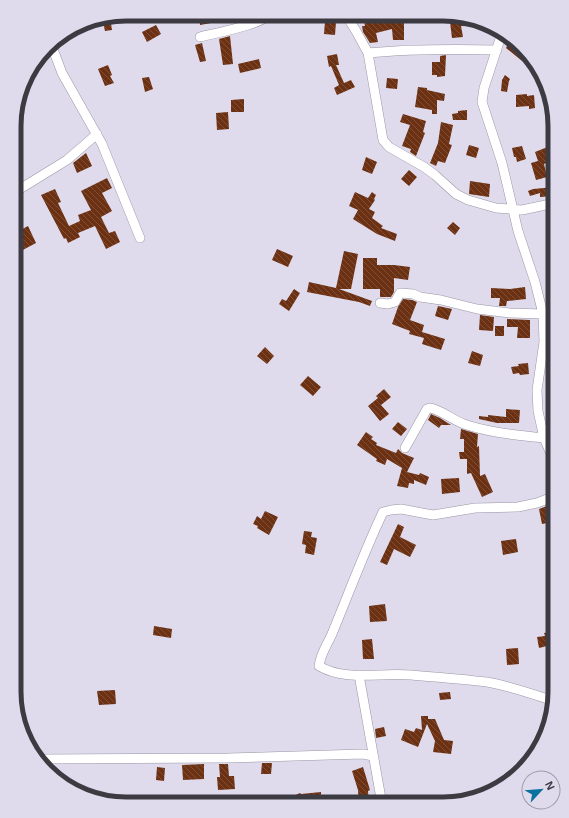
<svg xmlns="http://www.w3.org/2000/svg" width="569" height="818" font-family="Helvetica,sans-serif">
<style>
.building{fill:url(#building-back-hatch)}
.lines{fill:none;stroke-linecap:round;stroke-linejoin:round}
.minor-casing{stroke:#9995a5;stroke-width:10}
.minor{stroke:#fff;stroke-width:9}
.rim{fill:none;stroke:#3d3b42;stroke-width:5}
</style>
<defs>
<pattern id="building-back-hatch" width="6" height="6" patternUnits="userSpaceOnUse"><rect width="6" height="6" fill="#6c3012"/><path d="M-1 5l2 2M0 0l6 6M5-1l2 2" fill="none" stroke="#7e4e36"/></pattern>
</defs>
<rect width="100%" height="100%" fill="#e0dbec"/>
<path class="building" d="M139,14H154V16L133,22L132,16Z
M199,14H216L217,22L200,25Z
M373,15H402L404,24V40H393L392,29L376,33L378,42L370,43L363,32L362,26H365L364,21L373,19Z
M428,15H442V18L459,15L486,27L461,26L463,37L452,38L450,22L429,23Z
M110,17L112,30L105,31L102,18Z
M325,21L336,22L335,35L324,34Z
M156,25L161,34L147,42L142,32Z
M230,36L233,64L223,65L219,39Z
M511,38L520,49L519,51L531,61L527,65L506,48Z
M202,43L206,61L200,62L195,45Z
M337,54L339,65H336L344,83L351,80L355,87L337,95L334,88L339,85L331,66L329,67L327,56Z
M446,55L445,76L437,77V75H432V62H440V56Z
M259,59L261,68L240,73L238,64Z
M108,65L112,75L110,76L114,83L105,86L98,69Z
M505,75L510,79L509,81L507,92L501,91L502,80Z
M149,77L153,89L145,92L142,78Z
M387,78L398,79L397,89L386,88Z
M418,87L427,88V90L445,94L444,101L437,100V114H432V110L415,107Z
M527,94V96L534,95L535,108L529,109V106L516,107V95Z
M244,99V112H231V100Z
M467,110V120H453L452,114L458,113V111Z
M228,112L229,129L217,130L216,113Z
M403,114L426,121L423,132L425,133L416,156L410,152L411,149L402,146L410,125L400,122Z
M441,122L453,125L449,144L452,145L445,163L438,161L436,166L430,163L438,143Z
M555,136V159L544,164L547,177L536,180L531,163L538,161L535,152L550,146L548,138Z
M469,145L479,148L476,158L466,155Z
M522,146L526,159L517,162L516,157H514L512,148Z
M86,153L92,166L77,173L73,163Z
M366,157L377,162L372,174L362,170Z
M409,170L417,177L409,186L401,179Z
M107,178L112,188L102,193L112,211L101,217L109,233L115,231L120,242L106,249L95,226L78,233L80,237L68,243L66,238L64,239L41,195L55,189L61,202L58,203L69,226L80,221L78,215L91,210L81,191Z
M470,181L490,184L489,197L469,194Z
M555,187V196L540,197V193L530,196L528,191L533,189Z
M355,192L368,198L372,192L376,195L374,199L375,200L369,209L375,212L372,218L383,226L381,228L397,234L395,241L377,234L353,219L358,210L349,206Z
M453,222L460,228L455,235L447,228Z
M28,226L36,243L19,252L15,244V237L17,236L15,233Z
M277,249L293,256L288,267L272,260Z
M344,251L358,254L351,289H339L372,301L370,306L359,302L307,292L309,282L336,288Z
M363,258H377V265H394L410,267L408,280L394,278V292L391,297H380V289H363Z
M555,265V286L553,287L548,267Z
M525,287L526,299L507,301L506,306H499L500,298H491V288L510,289Z
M294,289L300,293L289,311L279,304L282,299L286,301Z
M403,299L412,300L417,302L410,320L424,325L422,332L445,339L441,350L422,344L424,338L409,334L410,331L392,324L398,307Z
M438,306L452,309L448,320L435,316Z
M480,315L494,317L493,331L479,330Z
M507,319L530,320V338H517L518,327H507Z
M495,326H504V336H495Z
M265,347L274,356L267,364L257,356Z
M472,351L483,355L480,366L468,363Z
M528,363L529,374L520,375L519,373L513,374L511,367L519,366L518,364Z
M550,367L555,368V384L547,383Z
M308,376L321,387L313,396L300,385Z
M384,389L391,397L381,405L389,414L380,421L368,406L378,398L376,396Z
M506,409L520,410L519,423H497L479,419V416L488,417V415L506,417Z
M431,414L440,418L451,425H441L439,428L428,420Z
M398,422L407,429L401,436L392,429Z
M461,429L478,434L477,447L479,446L480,476L485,474L493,492L482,497L471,473L467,474V459H460L459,452H464V439H460Z
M366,432L373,437L371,439L377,443L376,445L396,453L398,449L402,453L414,458L407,472L419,475L420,473L429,477L426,485L414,480V484L409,483L408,488L397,486L402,468L387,459L385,465L376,461L377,459L357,445Z
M459,478L460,492L442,494L441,479Z
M552,504L555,526L548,527L547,523L542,524L539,509Z
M265,511L278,517L269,535L257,528L258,526L253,524L257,516L261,519Z
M398,524L404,527L400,537L416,545L410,557L394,549L387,565L380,562Z
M304,531L312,532L311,537L317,538L314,555L305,553L306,545L302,544Z
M516,539L518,552L503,555L501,541Z
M385,604L387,621L370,622L369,606Z
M154,626L172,629L171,638L153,635Z
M555,631V644L539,648L537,637L545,636L544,633Z
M372,639L374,659H363L362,640Z
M518,648L519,664L507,665L506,649Z
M115,690L116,704L99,705L97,691Z
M450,692L451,699L440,700L439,693Z
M421,716H428V719H435L444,740L453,741L451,754L433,752L435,741L427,724L418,747L401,740L405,729L414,732L416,728L422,730Z
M384,727L386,736L376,738L375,729Z
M262,763H272L271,774H261Z
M204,764V779L183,780L182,765Z
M219,764H228L229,776H234L235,789L218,790L217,777H220Z
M157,767L165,768L164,781L156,780Z
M363,767L370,790L368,791L369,804H359L358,790L352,771Z
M321,792V798L316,799L317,804H305V800L298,804H292L289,798L300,793L301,794Z"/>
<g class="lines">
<g class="minor-casing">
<path id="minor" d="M346,15L356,31L368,53L383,140L389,147L424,167L435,175L456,194L468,200L496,208L522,210L555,203
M502,33L484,88L482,102L502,163L518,231L535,282L543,314L544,342L537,390L538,411L544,438L555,463
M200,37C215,33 261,25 270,14
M51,44L62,73L102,144L140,238
M368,53C411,49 453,49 497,50
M15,192L67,160L97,134
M380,303L388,304L395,302L400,293L413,294L420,297L441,300L477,309L510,313L543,314
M544,342L555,345
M405,448L427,409L430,408C442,410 452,420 464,424C490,433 517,435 544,438
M359,675L382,804
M554,701C532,694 510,686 487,682C462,679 436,677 411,675C381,672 346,682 319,666C321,651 329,643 334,629C350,590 365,550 383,512L391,510L401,509L433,515L475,508L518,507L537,503L555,496
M40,759L228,758L363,754L373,756"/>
</g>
<use href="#minor" class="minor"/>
</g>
<path d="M0 0H569V818H0ZM126 21H443A105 105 0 0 1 548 126V692A105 105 0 0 1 443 797H126A105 105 0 0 1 21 692V126A105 105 0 0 1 126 21Z" fill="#e0dbec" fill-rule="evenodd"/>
<path class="rim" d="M126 21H443A105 105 0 0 1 548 126V692A105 105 0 0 1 443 797H126A105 105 0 0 1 21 692V126A105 105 0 0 1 126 21Z"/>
<g transform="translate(541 790) rotate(64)"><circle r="19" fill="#e0dbec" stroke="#9f9ba8"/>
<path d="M0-3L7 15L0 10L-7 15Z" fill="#0c719e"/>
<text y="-6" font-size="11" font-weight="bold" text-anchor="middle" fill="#3d3b42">N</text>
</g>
</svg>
